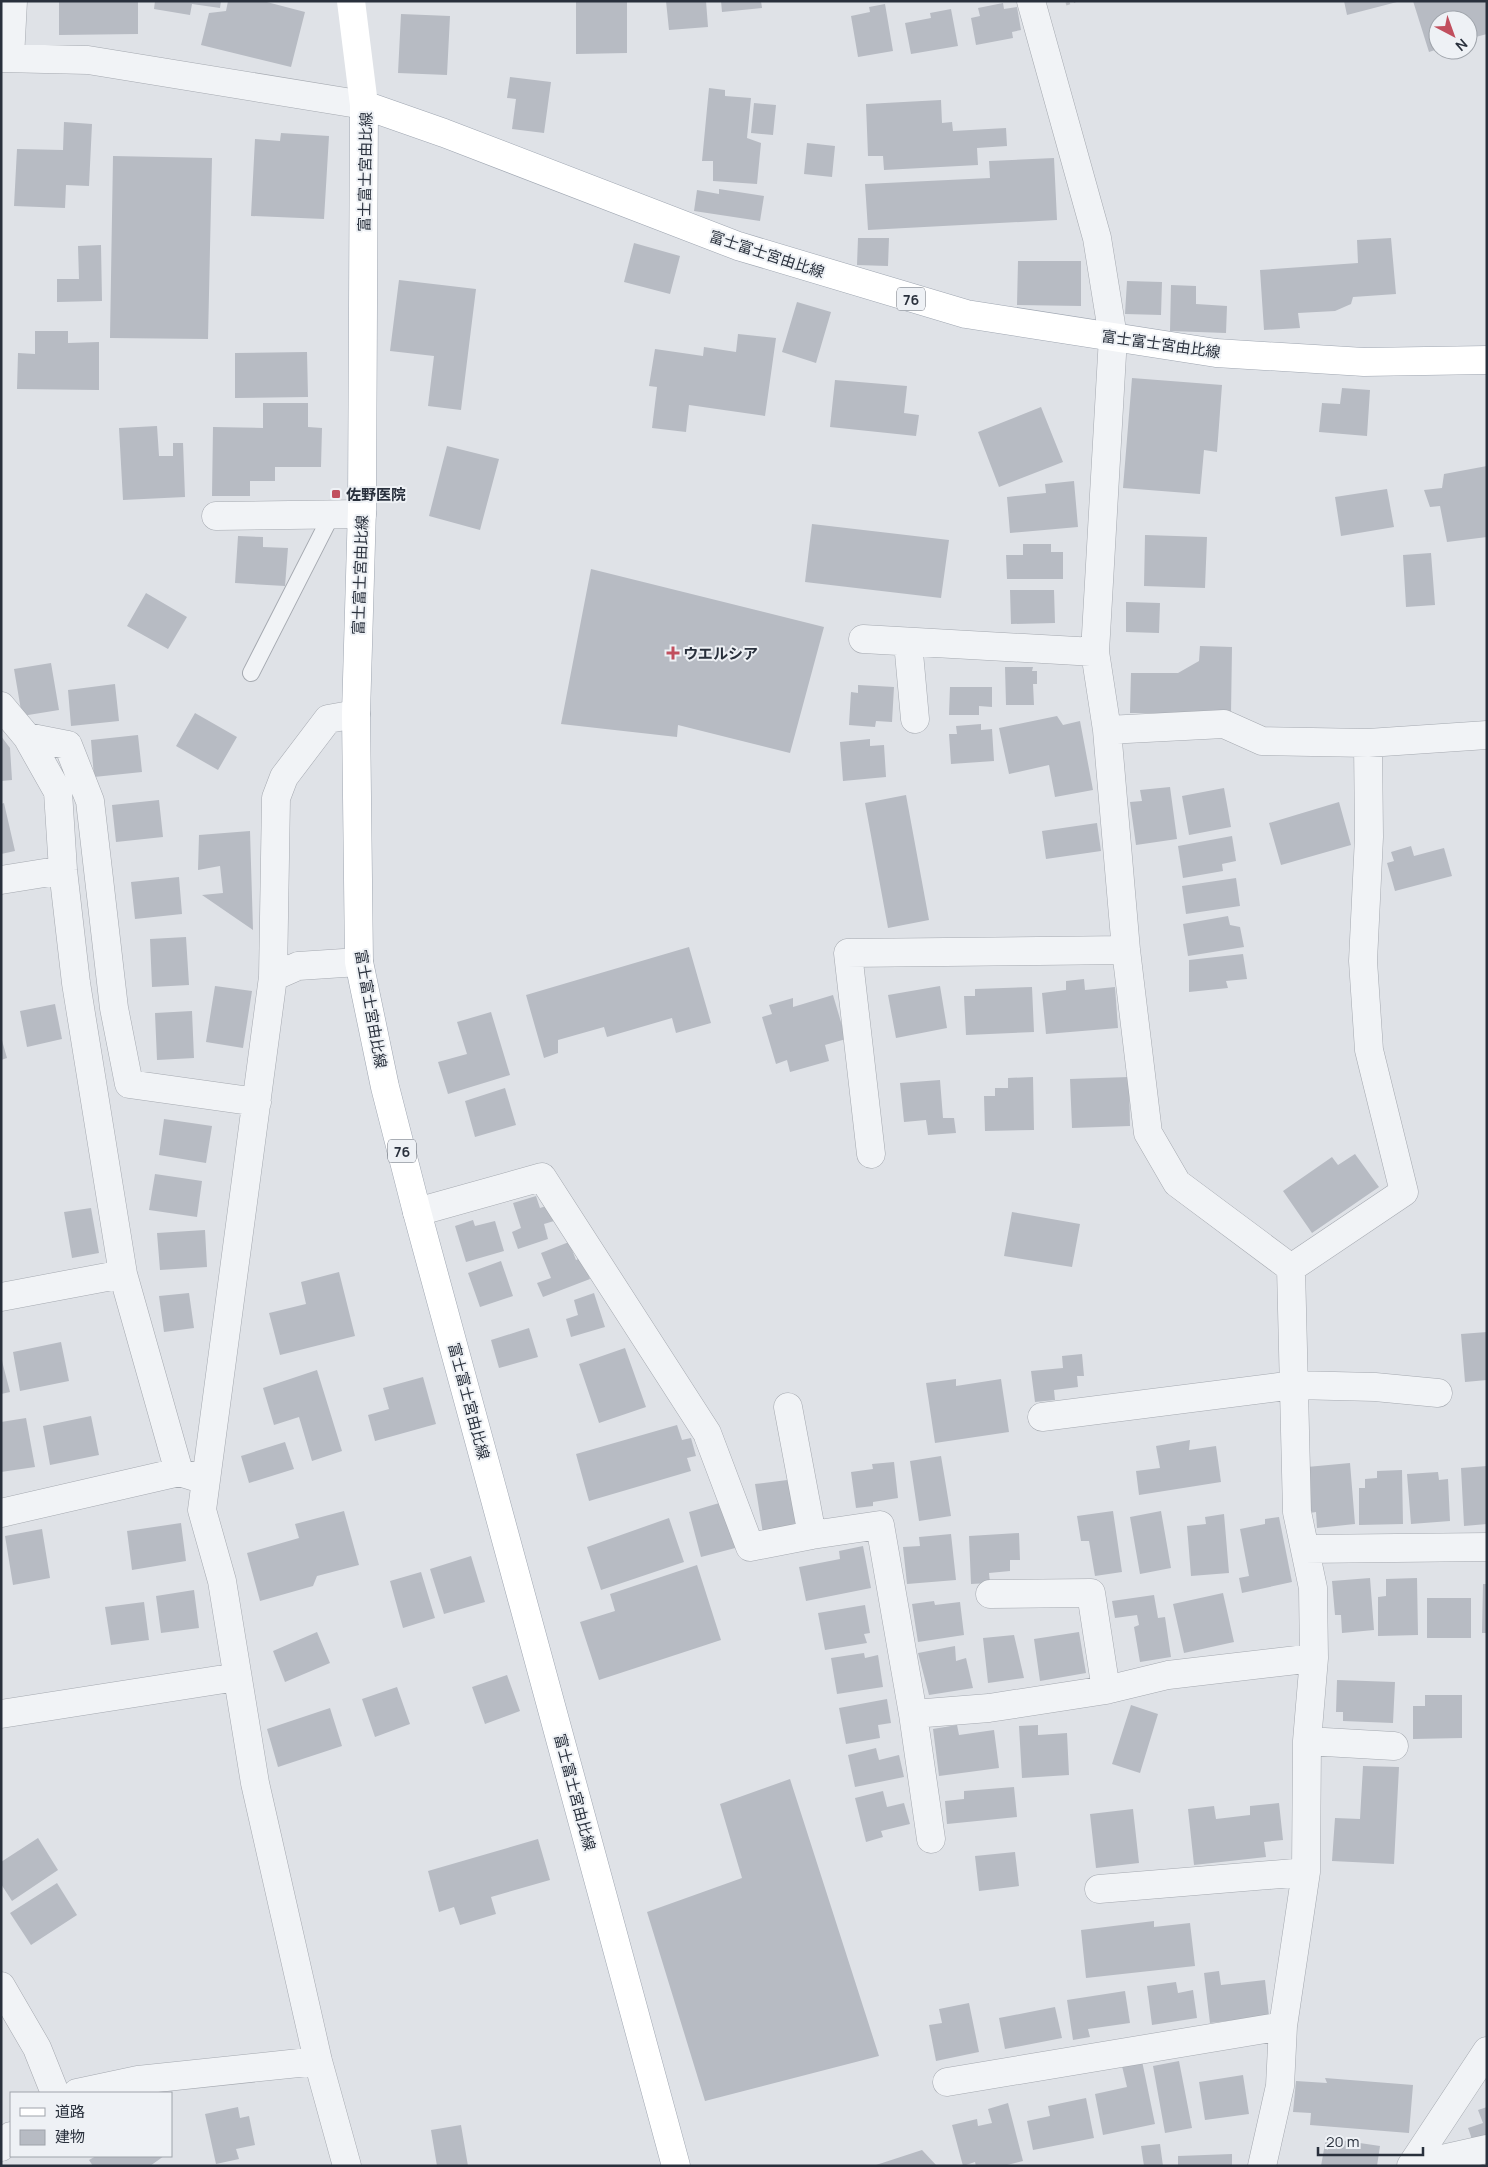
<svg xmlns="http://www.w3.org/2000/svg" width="1488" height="2167" font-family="Manrope,'Noto Sans JP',sans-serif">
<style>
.building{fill:#b7bbc3}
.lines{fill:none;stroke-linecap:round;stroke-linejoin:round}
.service-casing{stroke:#a5a9b0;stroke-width:18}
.minor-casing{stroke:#a5a9b0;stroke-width:29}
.primary-casing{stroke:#9fa6b1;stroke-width:29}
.path{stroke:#bdc0c6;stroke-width:3;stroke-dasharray:4 4;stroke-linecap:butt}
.service{stroke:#f1f3f6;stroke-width:16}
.minor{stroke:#f1f3f6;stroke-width:28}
.secondary{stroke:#fff;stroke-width:28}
.primary{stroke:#fff;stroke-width:28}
.poi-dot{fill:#c14f5e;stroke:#eef1f5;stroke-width:2}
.labels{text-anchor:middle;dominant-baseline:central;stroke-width:4;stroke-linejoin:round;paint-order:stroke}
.shield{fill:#eef1f5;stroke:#646a74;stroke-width:1}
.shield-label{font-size:14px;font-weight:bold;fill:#29303c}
.street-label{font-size:15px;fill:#29303c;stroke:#eef1f5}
.poi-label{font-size:15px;font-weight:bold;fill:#29303c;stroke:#eef1f5;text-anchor:start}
</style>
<rect width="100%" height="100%" fill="#dfe2e7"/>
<path class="building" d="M59,1H138V34L59,35Z
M155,1H221L220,8L192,4L190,15L154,9Z
M228,1H263L305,12L291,67L201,45L209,13L226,11Z
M576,1H627V53L576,54Z
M666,1H706L708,27L669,30Z
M721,1H761L762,8L722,12Z
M1344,1H1397V2L1347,15Z
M1413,1H1487V34L1468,39V20H1438V49L1429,52Z
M1003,3L1004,9L1017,7L1021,30L1012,32L1013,38L976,45L971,18L980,16L978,8Z
M885,4L893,51L858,57L851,16L870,12L869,7Z
M951,9L958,46L911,54L905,23L931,18L930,13Z
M401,14L450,16L447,75L398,73Z
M510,77L551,82L544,133L512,129L516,99L507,98Z
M709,88L725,90V96L751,98L747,138L761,143L757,184L713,181V161H702Z
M941,100L942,123L952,122L953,131L1006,128L1007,146L977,148L978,165L884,170L883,156H868L866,104Z
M754,103L776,105L773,135L751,133Z
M64,122L92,124L89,186L66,185L65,208L14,206L17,149L63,150Z
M281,133L329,136L324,219L251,216L255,139L280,141Z
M807,143L835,146L832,177L804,174Z
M113,156L212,158L208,339L110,338Z
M1054,158L1057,220L868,230L865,184L990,178L989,161Z
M719,189L764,196L760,221L694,211L697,190L719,194Z
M858,238H889L888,266L857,265Z
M1391,238L1396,294L1353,297L1351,304L1335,311L1298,313L1300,328L1264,330L1260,270L1358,263L1357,240Z
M634,243L680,256L670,294L624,282Z
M101,245L102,301L57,302V279H79L78,246Z
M1018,261H1081V306L1017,305Z
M399,280L476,289L461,410L428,406L434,356L390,351Z
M1127,281L1162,282L1161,315L1125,314Z
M1171,285L1196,286V304L1227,306L1226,333L1170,331Z
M797,302L831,312L816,363L782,352Z
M35,331H68V343L99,342V390L17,389L18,353L35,354Z
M738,334L776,338L765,416L689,405L686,432L652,428L657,387L649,386L655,349L703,356L704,347L736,352Z
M307,352L308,397L235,398V353Z
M1132,378L1222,385L1217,452L1204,450L1200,494L1123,488Z
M835,380L907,386L904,413L919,415L916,436L830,427Z
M1342,388L1370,390L1367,436L1319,432L1322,403L1340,404Z
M263,403H308V427L322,428L321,467H275V481H250V496H212L213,427L263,428Z
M1041,407L1063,462L999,487L978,432Z
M157,426L159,456H173V443H183L185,497L123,500L119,428Z
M447,446L499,459L480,530L429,516Z
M1487,466V537L1447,542L1440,506L1430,507L1424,490L1442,488L1444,474Z
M1074,481L1078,527L1010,533L1007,497L1046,493L1045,484Z
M1387,489L1394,527L1341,536L1335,497Z
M812,524L949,540L941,598L805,582Z
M1145,535L1207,537L1205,588L1144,586Z
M238,536L263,537V547L288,548L285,586L235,583Z
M1023,544H1051V552H1063V579H1007L1006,555H1023Z
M1431,553L1435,605L1406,607L1403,555Z
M591,569L824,627L790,753L678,725L677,737L561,724Z
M1010,590H1054L1055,623L1011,624Z
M146,593L187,617L168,649L127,626Z
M1126,602L1160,603L1159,633L1126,632Z
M1200,646L1232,647L1231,714L1130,713L1131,673H1178L1199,661Z
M51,663L59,710L22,716L14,669Z
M1005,667H1033L1032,671H1037V684H1033L1034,705H1006Z
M115,684L119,721L71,726L68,690Z
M858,685L894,687L892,722L876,721L875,727L849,725L851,692L858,693Z
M950,687H992V707L979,706V715H949Z
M195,713L237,737L218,770L176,746Z
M1057,716L1063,725L1080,721L1093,790L1055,797L1049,765L1009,774L999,728Z
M981,724V730L992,729L994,761L951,764L949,734H957L956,726Z
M138,735L142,772L94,777L91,740Z
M1,736L10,748L12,780L1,781Z
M870,739V746L884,745L886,777L843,781L840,742Z
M1170,787L1177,839L1136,845L1130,802L1142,801L1140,790Z
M1224,788L1231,827L1189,835L1182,796Z
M906,795L929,920L888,928L865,803Z
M159,800L163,837L116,842L112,805Z
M1339,802L1351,845L1281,865L1269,823Z
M4,803L15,851L1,854V804Z
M1097,823L1101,851L1046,859L1042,831Z
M250,831L253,930L202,895L223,893L220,866L198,870L199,835Z
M1232,836L1236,861L1222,864L1223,871L1183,878L1178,846Z
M1411,846L1414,856L1444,848L1452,876L1395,891L1387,863L1394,861L1391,852Z
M179,877L182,914L135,919L131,882Z
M1236,878L1240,906L1186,914L1182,886Z
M1228,916L1230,925L1240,927L1244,947L1188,956L1183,924Z
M186,937L189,985L152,987L150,939Z
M689,947L711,1023L676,1033L672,1018L607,1037L604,1027L558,1040V1053L544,1058L526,995Z
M1243,954L1247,979L1226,981L1228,988L1189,992V960Z
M1084,979L1085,990L1115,987L1118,1028L1046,1034L1042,993L1066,990V981Z
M215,986L252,991L243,1048L206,1042Z
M940,986L947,1028L896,1038L888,995Z
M1032,987L1034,1032L966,1035L964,996H975V989Z
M833,995L846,1039L825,1045L829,1061L790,1072L787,1060L776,1064L762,1017L772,1014L769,1005L793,998V1007Z
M55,1004L62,1039L27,1047L20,1011Z
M192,1011L194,1058L157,1060L155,1013Z
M491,1012L510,1075L448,1094L438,1062L467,1054L457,1022Z
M1,1037L7,1058L1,1060Z
M1033,1077L1034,1130L985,1131L984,1096H995V1088H1008V1078Z
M1129,1077L1130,1126L1072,1128L1070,1079Z
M940,1080L943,1118H954L956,1133L928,1135L926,1120L904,1122L900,1083Z
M505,1088L516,1125L475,1137L465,1101Z
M164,1119L212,1126L206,1163L159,1155Z
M1355,1154L1379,1187L1312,1233L1283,1191L1332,1157L1338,1165Z
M155,1174L202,1181L197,1217L149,1210Z
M536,1196L540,1208L549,1205L554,1221L544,1224L548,1239L518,1249L512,1232L521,1228L513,1203Z
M91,1208L99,1253L72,1258L64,1212Z
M1012,1212L1080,1224L1072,1267L1004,1256Z
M473,1220L475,1226L495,1221L504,1251L466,1262L455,1226Z
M205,1230L207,1267L160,1270L157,1233Z
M569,1242L576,1260L582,1257L590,1279L543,1297L537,1283L551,1278L541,1253Z
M501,1261L513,1296L480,1307L468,1273Z
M339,1272L355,1336L280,1355L269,1313L306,1304L301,1282Z
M189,1293L194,1328L164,1332L159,1296Z
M594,1293L605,1327L571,1337L566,1319L578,1315L574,1300Z
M529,1328L538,1357L499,1368L491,1340Z
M1487,1332V1380L1465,1382L1461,1334Z
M61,1342L69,1381L20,1391L13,1352Z
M625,1348L646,1407L599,1423L579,1364Z
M1082,1354L1084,1376H1077L1078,1387L1054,1390L1055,1400L1035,1402L1031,1371L1063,1368L1062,1356Z
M1,1357L10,1392L1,1394Z
M317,1370L342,1451L312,1461L299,1417L274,1425L263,1388Z
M423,1377L436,1424L375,1441L368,1415L389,1409L383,1388Z
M956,1379V1386L1001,1379L1009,1432L935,1443L926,1383Z
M91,1416L99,1455L50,1465L43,1426Z
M26,1418L35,1467L1,1472V1422Z
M677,1425L682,1440L691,1438L696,1456L687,1458L691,1471L589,1501L576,1454Z
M1190,1440L1189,1450L1216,1446L1221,1482L1139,1495L1136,1471L1160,1468L1156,1446Z
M285,1442L294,1469L249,1483L241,1456Z
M941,1456L951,1516L919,1521L910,1461Z
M894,1462L898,1498L873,1502V1506L856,1508L851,1472L873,1469L872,1464Z
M1350,1463L1355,1524L1317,1528L1316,1512L1310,1513L1307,1467Z
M1487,1466V1524L1464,1526L1461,1468Z
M1402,1470L1403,1524L1359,1525V1488H1365V1479L1377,1478V1471Z
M1438,1472L1439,1480L1448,1479L1450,1521L1411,1524L1407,1474Z
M795,1479L802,1533L764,1540L755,1484Z
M726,1501L739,1547L701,1557L689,1512Z
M344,1511L359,1565L317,1576L313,1586L260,1601L247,1553L299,1538L295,1524Z
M1113,1511L1122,1572L1095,1576L1089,1541H1081L1077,1516Z
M1161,1511L1171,1568L1140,1574L1130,1517Z
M1224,1514L1229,1573L1191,1576L1187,1526L1206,1524L1205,1517Z
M1279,1517L1292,1582L1242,1593L1239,1578L1249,1576L1240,1529L1265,1524V1519Z
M669,1518L684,1562L601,1590L587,1547Z
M181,1523L186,1561L132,1570L127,1531Z
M42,1529L50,1578L13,1585L5,1536Z
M1019,1533L1020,1560H1010V1571L989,1573L990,1583L971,1584L969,1536Z
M951,1534L956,1580L907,1584L903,1547L920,1546L919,1537Z
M863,1546L871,1588L806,1601L799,1567L840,1559L839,1551Z
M471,1556L485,1602L444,1614L430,1569Z
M697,1565L721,1640L599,1680L580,1622L615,1611L610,1594Z
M421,1572L435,1618L403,1628L390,1581Z
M1370,1578L1374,1630L1342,1633L1341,1615H1335L1332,1581Z
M1417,1578L1418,1635L1378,1636V1597L1386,1596V1579Z
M1483,1584H1487V1633H1482Z
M194,1590L199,1628L161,1633L156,1596Z
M1223,1593L1234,1642L1184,1653L1173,1604Z
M1154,1595L1158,1618L1165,1617L1171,1657L1140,1662L1134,1627L1139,1625L1137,1615L1115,1618L1112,1601Z
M1427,1598H1471V1638H1427Z
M934,1601L935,1605L960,1602L964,1635L918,1642L912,1604Z
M144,1602L149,1640L111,1645L105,1607Z
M865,1605L870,1633L864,1634L867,1643L825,1650L818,1613Z
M317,1632L330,1663L285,1682L273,1651Z
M1079,1632L1086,1673L1040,1681L1034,1639Z
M1014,1635L1024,1678L988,1683L983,1638Z
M955,1646L956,1661L966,1658L973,1688L929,1695L918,1653Z
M864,1653L865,1658L878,1655L883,1687L837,1694L831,1658Z
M507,1675L520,1711L485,1724L472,1687Z
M1337,1680L1395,1682L1393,1723L1343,1721V1712H1336Z
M397,1687L410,1724L375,1737L362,1699Z
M1425,1695H1462V1738L1413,1739V1706H1425Z
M887,1699L891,1723L878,1725L880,1738L846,1744L839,1708Z
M1131,1705L1158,1714L1140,1773L1112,1764Z
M330,1708L342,1746L278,1767L267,1729Z
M957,1725L959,1735L994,1730L999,1768L939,1776L933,1729Z
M1038,1725V1735L1067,1733L1069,1775L1022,1778L1019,1726Z
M876,1748L879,1760L899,1755L904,1777L855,1787L848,1755Z
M1363,1766L1399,1767L1394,1864L1332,1861L1335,1818L1360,1819Z
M790,1779L879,2056L705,2101L647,1912L742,1878L720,1804Z
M1014,1787L1017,1817L947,1824L945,1801L964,1799V1791Z
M883,1791L887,1807L904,1803L910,1824L881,1831L883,1837L866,1842L855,1798Z
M1279,1803L1283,1840L1264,1842L1266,1857L1194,1865L1188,1809L1214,1806L1216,1819L1250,1815V1806Z
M1133,1809L1139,1863L1096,1868L1090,1814Z
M38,1838L58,1870L12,1901L1,1884V1862Z
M538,1839L550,1880L491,1897L496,1914L460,1925L454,1907L439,1912L428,1871Z
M1015,1852L1019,1886L979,1891L975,1856Z
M57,1883L77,1915L31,1945L10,1913Z
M1154,1921V1927L1190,1923L1195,1966L1086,1978L1081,1930Z
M1219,1971L1221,1985L1265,1980L1269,2016L1210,2023L1204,1973Z
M1176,1982L1178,1993L1193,1990L1197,2018L1152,2025L1147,1986Z
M1125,1991L1130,2023L1088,2029L1090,2037L1073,2040L1067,2000Z
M969,2003L979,2052L936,2061L929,2025L942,2023L939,2009Z
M1055,2007L1062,2038L1005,2049L999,2018Z
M1142,2061L1155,2124L1103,2135L1095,2094L1127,2087L1122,2066Z
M1179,2061L1192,2128L1165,2133L1153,2066Z
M1243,2075L1249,2114L1205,2120L1199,2082Z
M1325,2078L1413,2085L1409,2133L1310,2125L1311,2113L1293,2112L1296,2081L1327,2083Z
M1086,2098L1094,2138L1033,2150L1027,2121L1050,2116L1048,2106Z
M1008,2103L1023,2161L1003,2166H976L975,2162L963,2166L952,2125L977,2119L978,2126L992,2123L988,2109Z
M238,2107L240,2118L249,2116L255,2145L236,2149L239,2159L216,2164L205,2114Z
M1487,2107V2141L1474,2145L1468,2128L1483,2123L1478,2110Z
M461,2125L468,2166H437L431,2130Z
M1326,2138L1380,2146L1377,2166H1321Z
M1160,2144L1163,2166H1144L1141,2146Z
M922,2150L937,2166H876V2165Z
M1232,2154V2166H1178V2156Z
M96,2156H164L150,2166H93L89,2160Z"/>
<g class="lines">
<g class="service-casing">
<path id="service" d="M251,673L332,514"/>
</g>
<g class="minor-casing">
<path id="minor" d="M1031,1L1097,238L1113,337L1095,652L1107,730L1126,950L1148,1133L1177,1183L1291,1268L1297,1512L1313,1588L1314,1658L1307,1741L1306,1872L1283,2026L1280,2086L1262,2166
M1,58L88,60L364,105
M10,58L13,1
M216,516L362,514
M863,639L1095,652
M908,642L915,719
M1,706L27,737L58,792L63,870L76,983L123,1274L179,1472
M1107,730L1224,724L1262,741L1368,743L1487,735
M27,737L68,745L90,801L114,1008L129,1084L257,1102
M1,880L63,870
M273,977L276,798L284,777L328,719L356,714
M871,1154L848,953L1126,950
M417,1212L542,1177L707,1433L750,1547L812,1535
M1291,1268L1404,1192L1369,1050L1363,961L1369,837L1368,743
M1,1297L123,1274
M788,1407L812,1535L880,1525L913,1714L931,1839
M1042,1417L1294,1385L1375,1387L1438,1393
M1,1513L179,1472L195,1477
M1305,1549L1487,1547
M990,1594L1091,1593L1106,1690
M1,1714L237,1677
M913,1714L989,1708L1106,1690L1168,1675L1314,1658
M1307,1741L1394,1746
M1099,1889L1306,1872
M1,1986L37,2048L53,2088
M947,2082L1283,2026
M77,2093L138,2080L318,2061
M1,2147L11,2136
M347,2166L318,2061L255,1783L222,1581L202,1510L273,977L298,966L359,962
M1411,2166L1487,2051
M1411,2166L1487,2149"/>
</g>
<g class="primary-casing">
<path id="primary" d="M676,2166L417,1212L385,1087L359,962L356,714L362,508L364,105L444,133L738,246L966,314L1216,353L1364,362L1487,360"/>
</g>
<path class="path" d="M1066,4L1075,1"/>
<use href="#service" class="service"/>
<use href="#minor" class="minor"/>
<path class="secondary" d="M351,1L364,105"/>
<use href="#primary" class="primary"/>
</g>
<g class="poi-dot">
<rect x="331" y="489" width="10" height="10" rx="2.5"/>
<path d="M670.5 645.5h5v5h5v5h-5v5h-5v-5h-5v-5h5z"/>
</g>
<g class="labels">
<g class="shield">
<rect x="897" y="287.5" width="28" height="23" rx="4"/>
<rect x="388" y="1139.5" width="28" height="23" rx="4"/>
</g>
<g class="shield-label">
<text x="911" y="299">76</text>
<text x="402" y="1151">76</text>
</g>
<g class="street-label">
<text transform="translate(365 172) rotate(-89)">富士富士宮由比線</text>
<text transform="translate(767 254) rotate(18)">富士富士宮由比線</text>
<text transform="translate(1161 344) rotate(8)">富士富士宮由比線</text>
<text transform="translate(360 575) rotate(-88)">富士富士宮由比線</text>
<text transform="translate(371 1009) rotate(80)">富士富士宮由比線</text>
<text transform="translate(469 1401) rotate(75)">富士富士宮由比線</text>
<text transform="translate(575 1792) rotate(75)">富士富士宮由比線</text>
</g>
<g class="poi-label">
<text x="346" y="494">佐野医院</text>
<text x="683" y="653">ウエルシア</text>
</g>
</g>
<rect width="1488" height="2167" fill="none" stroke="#29303c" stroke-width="5"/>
<rect x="10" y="2092" width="162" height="65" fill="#eef1f5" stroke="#9fa4ab"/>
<rect x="20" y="2108" width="25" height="8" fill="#ffffff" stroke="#9fa4ab"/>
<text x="55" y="2117" font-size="15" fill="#29303c">道路</text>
<rect x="20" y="2130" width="25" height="15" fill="#b7bbc3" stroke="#9fa4ab"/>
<text x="55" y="2142" font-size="15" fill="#29303c">建物</text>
<g transform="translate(1453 35) rotate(139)"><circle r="24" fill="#eef1f5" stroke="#9fa4ab"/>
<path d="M0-4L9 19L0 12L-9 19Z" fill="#c14f5e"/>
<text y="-8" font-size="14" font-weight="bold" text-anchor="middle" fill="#29303c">N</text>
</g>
<path d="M1318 2147v8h105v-8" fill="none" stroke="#29303c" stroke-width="2.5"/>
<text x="1326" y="2147" font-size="15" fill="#29303c" stroke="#eef1f5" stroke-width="4" paint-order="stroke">20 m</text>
</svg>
